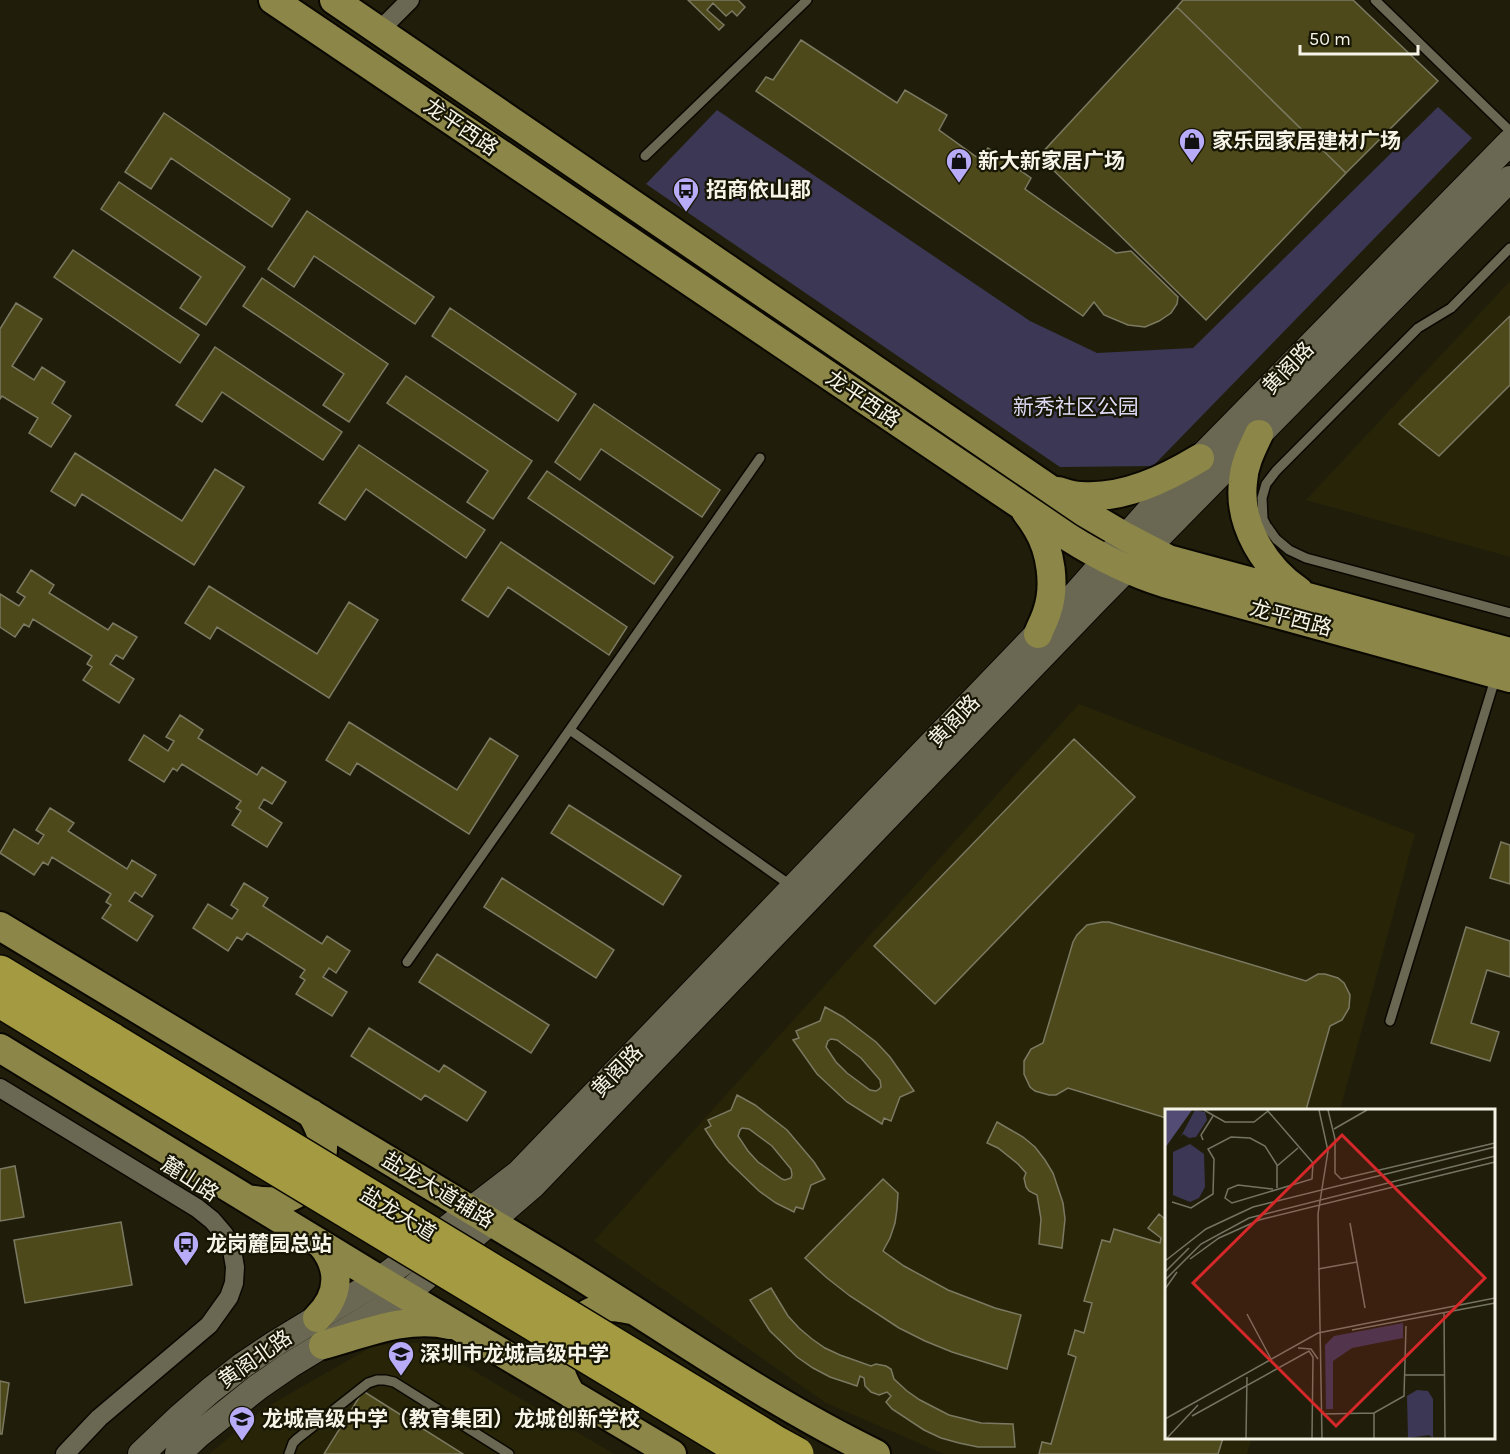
<svg xmlns="http://www.w3.org/2000/svg" width="1510" height="1454" font-family="Karla,'Noto Sans SC',sans-serif">
<style>
.built{fill:#272408}
.green{fill:#3c3754}
.building{fill:#4d491b;stroke:#7b7962;stroke-width:1.5;fill-rule:evenodd}
.lines{fill:none;stroke-linecap:round;stroke-linejoin:round}
.lane-casing{stroke:#0a0800;stroke-width:12}
.street-casing{stroke:#0a0800;stroke-width:21}
.secondary-casing{stroke:#0a0800;stroke-width:28}
.primary-casing{stroke:#0a0800;stroke-width:32}
.highway-casing{stroke:#0a0800;stroke-width:36}
.lane{stroke:#6a6852;stroke-width:9}
.street{stroke:#6a6852;stroke-width:18}
.secondary{stroke:#6a6852;stroke-width:26}
.primary{stroke:#8c8648;stroke-width:28}
.highway{stroke:#a39a41;stroke-width:33}
.highway-bridge-casing{stroke:#0a0800;stroke-width:36;stroke-linecap:butt}
.highway-bridge{stroke:#a39a41;stroke-width:33}
.labels{text-anchor:middle;dominant-baseline:central;stroke-width:4.5;stroke-linejoin:round;paint-order:stroke}
.street-label{font-size:21px;fill:#f5f4e7;stroke:#171503}
.poi-label{font-size:21px;font-weight:bold;fill:#f5f4e7;stroke:#171503;text-anchor:start}
.park-label{font-size:21px;fill:#ddd9f5;stroke:#171503}
.inset-road{fill:none;stroke:#757463;stroke-width:1.5}
.view{fill:#d62828;fill-opacity:0.15;stroke:#d62828;stroke-width:3}
.inset-edge{fill:none;stroke:#f5f4e7;stroke-width:3}
</style>
<rect width="100%" height="100%" fill="#201e0b"/>
<path class="built" d="M1510,281V557L1306,500Z
M1079,704L1415,834L1340,1110H1166V1438H1252L1247,1454H944L826,1403L594,1241Z
M425,1342L614,1454H209L265,1408L373,1346Z"/>
<path class="green" d="M1438,107L1472,138L1153,466L1060,467L646,184L717,110L1030,321L1097,353L1193,348Z"/>
<path class="building" d="M688,0H738L745,7L737,16L732,11L726,16L713,3L707,10L724,25L719,30Z
M1183,0H1353L1438,81L1346,173L1177,7Z
M1177,7L1346,173L1206,320L1039,156Z
M801,40L897,103L905,90L947,115L939,130L978,158L988,148L1031,178L1025,189L1116,253L1131,251L1178,297L1177,304L1171,313L1159,321L1145,327L1128,325L1104,315L1094,302L1083,316L756,91L766,77L773,80Z
M164,113L290,199L272,227L171,158L151,189L125,172Z
M119,182L245,267L206,325L180,308L201,277L101,209Z
M307,211L434,297L415,324L314,256L294,287L268,269Z
M73,250L199,335L180,363L54,277Z
M262,278L388,364L349,422L323,405L344,374L243,306Z
M16,303L42,319L12,366L34,380L42,367L65,382L52,403L71,416L51,447L29,433L38,418L2,396L0,399V329Z
M450,308L576,394L558,421L432,336Z
M1510,316V385L1439,456L1399,424Z
M215,347L342,432L323,460L222,392L202,422L176,405Z
M406,376L532,461L493,519L467,502L488,471L387,403Z
M594,404L720,490L702,517L601,449L580,480L555,462Z
M359,445L485,530L466,558L366,489L345,520L319,503Z
M75,453L182,521L215,469L244,487L194,565L82,494L75,506L51,491Z
M547,471L673,557L654,584L528,498Z
M501,542L627,627L609,655L508,587L488,617L462,600Z
M31,570L54,585L49,593L108,630L113,623L137,637L123,659L116,655L110,664L134,679L119,703L83,680L92,667L87,664L92,656L33,619L29,627L24,624L15,637L0,627V594L19,606L25,597L17,592Z
M209,586L317,654L349,602L378,620L329,698L217,627L210,639L185,623Z
M180,715L203,730L198,738L257,775L262,767L286,782L272,804L264,799L259,808L282,823L267,847L232,825L241,811L236,808L241,801L182,764L177,771L173,768L164,782L129,760L144,735L168,751L174,741L166,737Z
M349,722L457,790L490,738L518,756L469,834L357,763L350,775L326,760Z
M1074,739L1135,797L935,1004L874,946Z
M569,805L681,876L663,905L551,833Z
M50,808L74,823L68,831L127,869L132,860L156,875L142,897L135,892L129,901L153,916L137,941L102,918L111,905L106,902L111,894L52,857L48,865L43,862L34,875L0,853L14,829L38,844L44,835L36,830Z
M1501,842L1510,845V884L1490,878Z
M502,878L614,950L596,978L484,907Z
M244,883L268,898L263,906L322,944L327,936L350,951L336,973L329,968L323,977L347,992L332,1016L296,994L305,980L300,977L305,970L247,933L242,940L237,937L228,951L193,928L208,904L232,919L238,910L231,905Z
M1102,922H1109L1306,981L1318,974H1325L1338,978L1344,983L1350,995L1349,1008L1342,1020L1330,1026L1306,1110H1166V1118L1068,1088L1056,1095H1049L1035,1091L1030,1087L1024,1074V1061L1031,1049L1043,1043L1073,942L1077,935L1087,925Z
M1466,927L1510,941V977L1487,970L1471,1023L1499,1032L1490,1061L1431,1043Z
M437,954L549,1025L531,1053L419,982Z
M825,1007L843,1017L876,1042L890,1057L914,1091L900,1097L891,1121L884,1118L882,1124L847,1102L817,1074L793,1040L799,1038L796,1031L820,1021ZM831,1039L837,1040L861,1058L880,1080L881,1087L879,1089L876,1091L870,1090L847,1073L836,1062L826,1047L828,1041Z
M369,1028L439,1072L444,1065L486,1092L467,1121L425,1095L421,1100L351,1056Z
M737,1095L755,1105L787,1130L814,1162L825,1179L811,1185L803,1209L796,1207L794,1212L776,1203L759,1191L729,1162L716,1146L705,1129L711,1126L708,1120L731,1110ZM742,1128L749,1129L772,1146L791,1169L792,1175L791,1178L785,1180L782,1179L758,1162L748,1151L738,1136L740,1130Z
M997,1122L1023,1137L1035,1147L1045,1160L1053,1173L1063,1203L1065,1219L1062,1248L1039,1244L1041,1219L1037,1195L1029,1191L1026,1187L1024,1178L1026,1173L1018,1164L998,1148L987,1143Z
M15,1166L24,1217L0,1221V1169Z
M883,1179L898,1193L897,1209L895,1223L890,1238L883,1251L904,1266L948,1290L995,1308L1021,1315L1007,1369L952,1352L925,1341L899,1328L850,1296L827,1278L805,1258Z
M1159,1214L1166,1220V1438H1223L1218,1454H1039L1042,1442L1051,1444L1076,1357L1068,1354L1075,1330L1084,1333L1092,1303L1084,1301L1102,1240L1110,1242L1114,1229L1160,1243L1161,1238L1148,1228Z
M121,1222L132,1285L25,1303L14,1240Z
M771,1288L788,1316L799,1328L812,1339L825,1348L840,1355L871,1366L876,1364L886,1366L891,1369L894,1379L907,1391L920,1400L949,1415L981,1423L1013,1424L1015,1447H978L959,1443L941,1438L924,1430L892,1409L886,1402L891,1396L887,1392L879,1395L871,1392L865,1386L864,1378L860,1376L857,1386L830,1377L813,1368L797,1357L770,1331L750,1300Z
M0,1381L9,1383L2,1434H0Z
M363,1391L463,1454H324Z"/>
<g class="lines">
<g class="lane-casing">
<path id="lane" d="M1375,0L1510,131
M645,156L807,0
M1510,248L1451,308L1418,328L1276,471L1266,484L1262,498L1263,519L1266,525L1276,539L1289,550L1306,558L1510,613
M570,730L793,887
M407,962L760,458
M1390,1021L1496,676
M289,1454L293,1443L297,1439L368,1383L377,1380H385L394,1382L509,1454"/>
</g>
<g class="street-casing">
<path id="street" d="M379,31L410,0
M0,1088L197,1208L212,1220L224,1234L232,1250L235,1267L234,1283L229,1297L209,1325L99,1418L65,1454"/>
</g>
<g class="secondary-casing">
<path id="secondary" d="M141,1454L181,1416L211,1390L243,1365L276,1343L380,1280L519,1173L1074,596L1158,501L1510,142
M178,1454L198,1435L258,1387L290,1365L405,1295L532,1186L1096,600L1510,179"/>
</g>
<g class="primary-casing">
<path id="primary" d="M273,0L1068,537C1098,556 1129,572 1164,583L1510,678
M334,0L1085,513L1126,537L1168,559L1510,652
M1259,434C1252,449 1244,464 1243,482C1238,525 1265,568 1299,591
M1058,491C1065,493 1073,496 1081,496C1124,499 1165,479 1200,458
M1026,512C1030,517 1034,523 1037,528C1051,551 1056,586 1047,612C1045,619 1041,626 1038,634
M0,926L554,1260C661,1325 763,1399 876,1454
M0,1048L380,1280L672,1454
M248,1199C259,1201 270,1203 281,1200C307,1194 324,1170 323,1144C322,1132 317,1123 311,1113
M317,1318C340,1295 342,1269 321,1244
M323,1345C364,1334 407,1315 450,1325
M571,1394C565,1384 560,1375 559,1363C558,1333 583,1308 612,1307C618,1307 625,1309 631,1310"/>
</g>
<g class="highway-casing">
<path id="highway" d="M0,972L113,1040
M0,1001L100,1062"/>
</g>
<use href="#lane" class="lane"/>
<use href="#street" class="street"/>
<use href="#secondary" class="secondary"/>
<use href="#primary" class="primary"/>
<use href="#highway" class="highway"/>
<g class="highway-bridge-casing">
<path id="highway-bridge" d="M113,1040L777,1443L797,1454
M100,1062L748,1454"/>
</g>
<use href="#highway-bridge" class="highway-bridge"/>
</g>
<defs>
<g id="shop-pin" transform="scale(1.35)"><path d="M0 17L-7.5 6A9.5 9.5 0 1 1 7.5 6Z" fill="#b8abf7" stroke="#171503"/><path d="M-5-2.5h2.3a2.7 3.5 0 0 1 5.4 0H5L5.5 6h-11ZM-1.5-2.5h3a1.5 2.3 0 0 0-3 0Z" fill="#111"/></g>
<g id="bus-pin" transform="scale(1.35)"><path d="M0 17L-7.5 6A9.5 9.5 0 1 1 7.5 6Z" fill="#b8abf7" stroke="#171503"/><path d="M-5-6H5V4H4V6H2V4H-2V6H-4V4H-5ZM-3.5-4V0h7V-4ZM-3.5 1.2v1.5H-2V1.2ZM2 1.2v1.5H3.5V1.2Z" fill="#111"/></g>
<g id="school-pin" transform="scale(1.35)"><path d="M0 17L-7.5 6A9.5 9.5 0 1 1 7.5 6Z" fill="#b8abf7" stroke="#171503"/><path d="M0-5L7-2L0 1L-7-2ZM-4 1L0 2.5L4 1V4Q0 6-4 4Z" fill="#111"/></g>
</defs>
<g fill-rule="evenodd">
<use href="#shop-pin" x="1192" y="141"/>
<use href="#shop-pin" x="959" y="161"/>
<use href="#bus-pin" x="686" y="190"/>
<use href="#bus-pin" x="186" y="1244"/>
<use href="#school-pin" x="401" y="1354"/>
<use href="#school-pin" x="242" y="1419"/>
</g>
<g class="labels">
<g class="street-label">
<text transform="translate(461 127) rotate(34)">龙平西路</text>
<text transform="translate(1288 368) rotate(-46)">黄阁路</text>
<text transform="translate(863 399) rotate(34)">龙平西路</text>
<text transform="translate(1291 618) rotate(15)">龙平西路</text>
<text transform="translate(954 721) rotate(-46)">黄阁路</text>
<text transform="translate(617 1071) rotate(-46)">黄阁路</text>
<text transform="translate(190 1179) rotate(33)">麓山路</text>
<text transform="translate(438 1190) rotate(31)">盐龙大道辅路</text>
<text transform="translate(398 1214) rotate(31)">盐龙大道</text>
<text transform="translate(255 1359) rotate(-35)">黄阁北路</text>
</g>
<g class="poi-label">
<text x="1212" y="141">家乐园家居建材广场</text>
<text x="978" y="161">新大新家居广场</text>
<text x="706" y="190">招商依山郡</text>
<text x="206" y="1244">龙岗麓园总站</text>
<text x="420" y="1354">深圳市龙城高级中学</text>
<text x="262" y="1419">龙城高级中学（教育集团）龙城创新学校</text>
</g>
<g class="park-label">
<text x="1076" y="407">新秀社区公园</text>
</g>
</g>
<g transform="translate(1165 1109)">
<rect width="330" height="330" fill="#201e0b"/>
<path d="M30,1L40,3L42,11L31,28L24,29L18,25L15,29ZM25,35L39,45L40,78L34,89L25,93L8,86V43ZM238,214V229L187,239L168,252V300H161L160,236L169,227ZM252,281L263,282L268,290V329L264,326L243,329L242,287Z" fill="#3c3754"/>
<path d="M0,1H27L0,39V59Z" fill="#534c74"/>
<path class="inset-road" d="M39,1L60,13H89L103,2M102,1L148,54L147,70L67,94L60,89L63,80L73,76L108,80M154,1L163,42L153,105L157,329M163,1L170,30V64L176,70L330,34M169,20L202,1M38,31L36,26L48,7M112,57L133,39M7,93L26,99L48,85L49,50L43,40L66,28L85,29L100,37L112,56V79M185,114L200,199M25,150L54,129L94,111L330,53M0,152L41,120L88,98L330,38M153,160L192,153M0,163L24,139M0,171L36,135L84,109L330,47M0,180L12,163M279,203L280,329M82,205L106,250M187,221L330,194M133,239L146,240L153,250M240,266H280M209,304V329M157,305L209,304L239,287L241,217M27,307L144,242L148,248L147,329M0,310L153,224L330,189M2,329L33,296M81,329L82,268"/>
<path class="view" d="M177,26L320,169L171,317L28,174Z"/>
<rect width="330" height="330" class="inset-edge"/>
</g>
<path d="M1300 45v9h118v-9" fill="none" stroke="#f5f4e7" stroke-width="3"/>
<text x="1309" y="45" font-size="18" fill="#f5f4e7" stroke="#171503" stroke-width="4.5" paint-order="stroke">50 m</text>
</svg>
